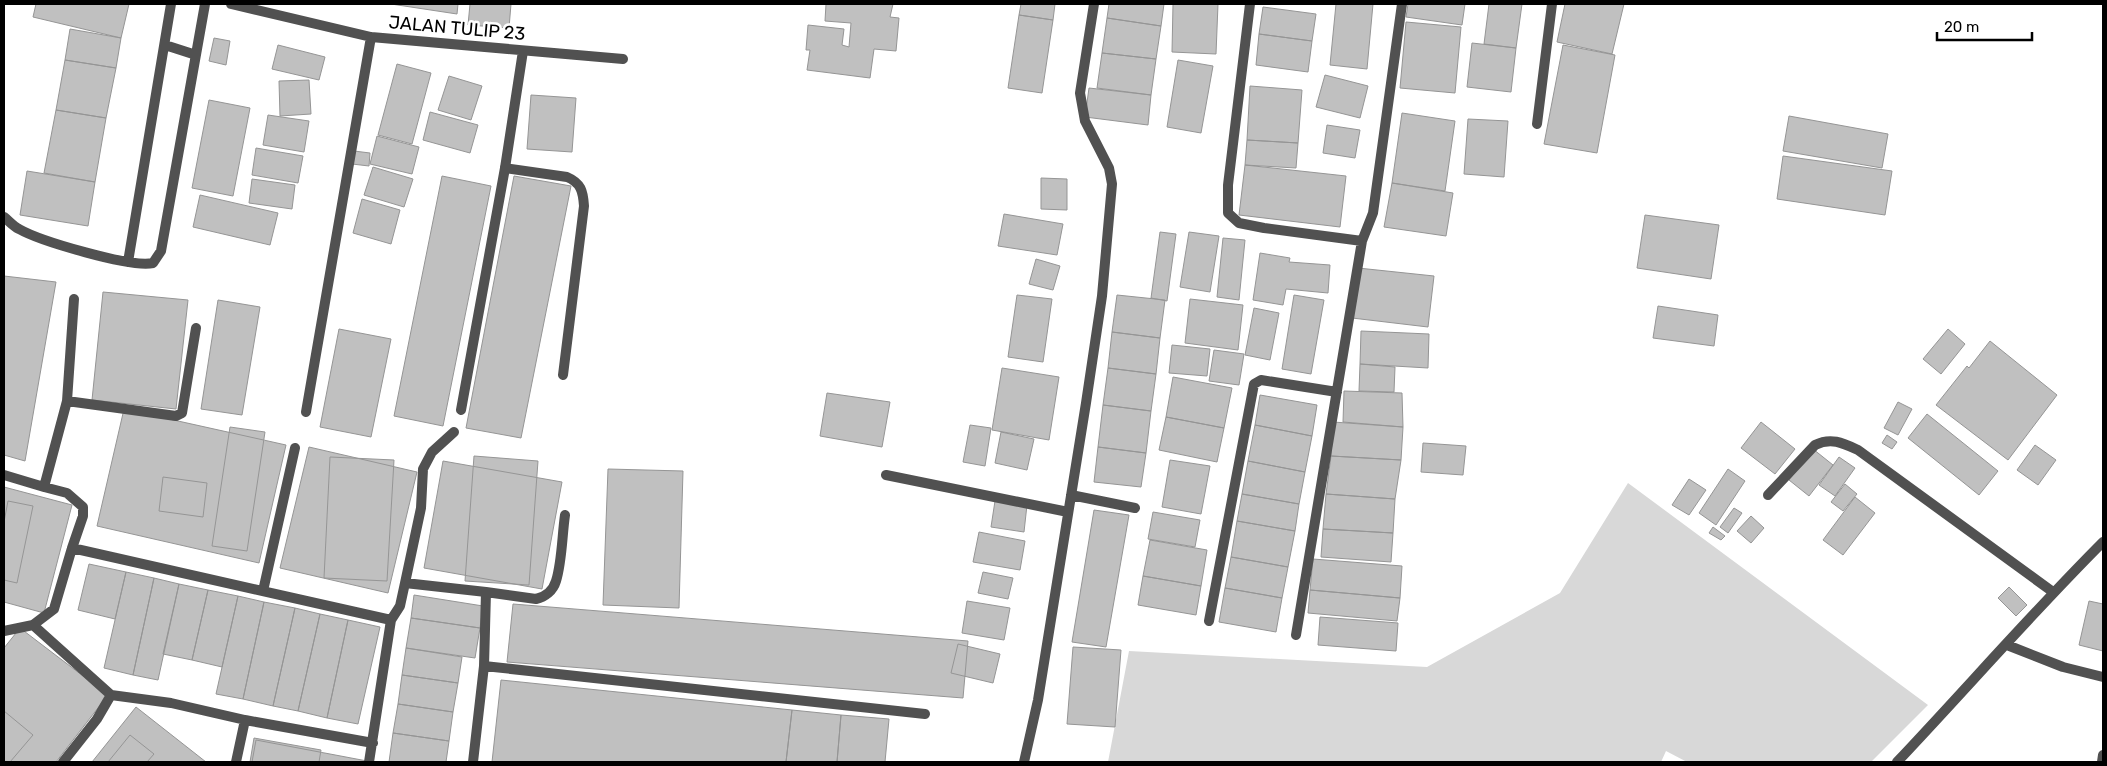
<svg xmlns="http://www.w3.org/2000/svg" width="2107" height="766" font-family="Rubik,sans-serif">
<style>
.green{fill:#d8d8d8}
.building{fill:#c0c0c0;stroke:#959595}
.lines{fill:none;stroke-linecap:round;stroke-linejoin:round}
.lane{stroke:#515151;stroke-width:10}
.street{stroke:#515151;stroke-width:10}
.labels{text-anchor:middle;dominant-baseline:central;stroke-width:5;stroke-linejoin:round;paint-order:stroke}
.street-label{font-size:18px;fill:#000;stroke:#fff}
</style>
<rect width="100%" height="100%" fill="#fff"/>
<path class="green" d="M1628,483L1928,705L1871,762H1687L1666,751L1661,762H1108L1129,651L1427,667L1560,593Z"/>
<path class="building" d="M36,4H129L121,38L33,17Z
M391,4H458L457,14Z
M470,4H511L509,28L468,25Z
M826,4H893L890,17L899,18L896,51L874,49L870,78L807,70L810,50H806L808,25L844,29L842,45L849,47L851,23L825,21Z
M1021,4H1055L1053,20L1019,15Z
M1109,4H1164L1161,26L1107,18Z
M1173,4H1218L1216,54L1172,52Z
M1336,4H1373L1367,69L1330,65Z
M1408,4H1465L1462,25L1406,17Z
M1489,4H1522L1516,48L1484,44Z
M1565,4H1624L1612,54L1557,42Z
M1263,7L1316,14L1312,41L1259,34Z
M1019,15L1053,20L1042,93L1008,88Z
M1107,18L1161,26L1156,59L1102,53Z
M1406,22L1461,27L1455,93L1400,88Z
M70,29L121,38L116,68L65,60Z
M1259,34L1312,41L1308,72L1256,65Z
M214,38L230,41L226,65L209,61Z
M1472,43L1516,48L1511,92L1467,87Z
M278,45L325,57L319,80L272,69Z
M1563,45L1615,55L1597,153L1544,144Z
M1102,53L1156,59L1151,95L1097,88Z
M65,60L116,68L106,118L56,110Z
M1178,60L1213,66L1201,133L1167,127Z
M397,64L431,73L412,144L378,135Z
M1325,75L1368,86L1360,118L1316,107Z
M449,76L482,86L471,120L438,110Z
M309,80L311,114L280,116L279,81Z
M1250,86L1302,90L1298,143L1247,140Z
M1089,88L1151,95L1148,125L1085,117Z
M531,95L576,98L572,152L527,149Z
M209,100L250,108L233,196L192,188Z
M56,110L106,118L95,182L44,173Z
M430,112L478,125L470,153L423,140Z
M1402,113L1455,121L1445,191L1392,183Z
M268,115L309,121L304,152L263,145Z
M1789,116L1888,134L1882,168L1783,151Z
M1468,119L1508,121L1504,177L1464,174Z
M1327,125L1360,130L1355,158L1323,153Z
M377,136L419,147L412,174L370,164Z
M1247,140L1298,143L1296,168L1245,165Z
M256,148L303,156L298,183L252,175Z
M354,151L370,153L369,166L352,164Z
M1783,156L1892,171L1885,215L1777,199Z
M1245,165L1346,176L1340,227L1239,215Z
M373,167L413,179L404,207L364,195Z
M27,171L95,182L88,226L20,215Z
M442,176L491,186L443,426L394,416Z
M514,176L571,186L521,438L466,428Z
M1041,178L1067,179V210L1041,209Z
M252,179L295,185L292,209L249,203Z
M1392,183L1453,193L1446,236L1384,227Z
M200,195L278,213L270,245L193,227Z
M362,199L400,210L391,244L353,233Z
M1004,214L1063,224L1057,255L998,246Z
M1645,215L1719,225L1711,279L1637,268Z
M1160,232L1176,234L1167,301L1151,298Z
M1189,232L1219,236L1210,292L1180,287Z
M1223,238L1245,240L1239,300L1217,297Z
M1260,253L1290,258L1289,262L1330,265L1328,293L1286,289L1283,305L1253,300Z
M1036,259L1060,266L1053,290L1029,284Z
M1358,268L1434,276L1428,327L1352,318Z
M4,276L56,282L25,461L4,455Z
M103,292L188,300L176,409L92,400Z
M1017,295L1052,299L1043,362L1008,357Z
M1117,295L1165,300L1160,338L1112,332Z
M1294,295L1324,300L1311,374L1282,369Z
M1190,299L1243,305L1238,350L1185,343Z
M218,300L260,307L242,415L201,409Z
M1658,306L1718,315L1714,346L1653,338Z
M1254,308L1279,313L1270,360L1245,355Z
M339,329L391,339L371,437L320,427Z
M1948,329L1965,344L1941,374L1923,359Z
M1361,331L1429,334L1428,368L1360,364Z
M1112,332L1160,338L1156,374L1108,368Z
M1990,341L2057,395L2008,460L1936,405L1967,366L1969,368Z
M1172,345L1210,349L1207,376L1169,373Z
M1214,350L1244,354L1239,385L1209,381Z
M1360,364L1395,367L1394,392L1359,391Z
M1002,368L1059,377L1049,440L992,430Z
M1108,368L1156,374L1151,411L1103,405Z
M1173,377L1232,388L1224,428L1166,417Z
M1344,391L1402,393L1403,427L1343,422Z
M827,393L890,402L882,447L820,436Z
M1260,395L1317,405L1312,436L1255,425Z
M1898,402L1912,409L1898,435L1884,428Z
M1103,405L1151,411L1146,453L1098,447Z
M124,409L286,445L259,563L97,526Z
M1927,414L1998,471L1979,495L1908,438Z
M1166,417L1224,428L1217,462L1159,450Z
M1333,422L1403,427L1401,460L1331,456Z
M1761,422L1795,449L1775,474L1741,448Z
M970,425L991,428L985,466L963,462Z
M1255,425L1312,436L1305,472L1248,461Z
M230,427L265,432L247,551L212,546Z
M1001,432L1034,439L1027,470L995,463Z
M1887,435L1897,442L1892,449L1882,443Z
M1423,443L1466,446L1463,475L1421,472Z
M2035,445L2056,460L2038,485L2017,470Z
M309,447L417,472L388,593L280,568Z
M1098,447L1146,453L1141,487L1094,482Z
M1813,449L1833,465L1809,496L1789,480Z
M474,456L538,461L529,585L465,581Z
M1331,456L1401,460L1395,499L1326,494Z
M330,457L394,460L387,581L324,578Z
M1839,457L1855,468L1835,496L1819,485Z
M1170,460L1210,466L1201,514L1162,507Z
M443,461L562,482L542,589L424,568Z
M1248,461L1305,472L1299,504L1242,494Z
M608,469L683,471L679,608L603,605Z
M1728,469L1745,481L1716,525L1699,513Z
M163,477L207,483L203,517L159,511Z
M1689,479L1706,490L1689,515L1672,505Z
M1845,484L1857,494L1843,511L1831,502Z
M4,487L72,505L44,613L4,602Z
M1242,494L1299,504L1295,531L1237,521Z
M1326,494L1395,499L1393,533L1323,529Z
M1855,497L1875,513L1843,555L1823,540Z
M8,501L33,506L17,583L4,580V522Z
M995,501L1027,505L1024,532L991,527Z
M1734,508L1742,513L1728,533L1720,527Z
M1094,510L1129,515L1106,647L1072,642Z
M1153,512L1200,520L1195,547L1148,539Z
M1751,516L1764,528L1751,543L1737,531Z
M1237,521L1295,531L1288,567L1231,557Z
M1713,527L1725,536L1721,540L1709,533Z
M1323,529L1393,533L1391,562L1321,557Z
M979,532L1025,541L1020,570L973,562Z
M1150,540L1207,550L1201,586L1143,576Z
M1231,557L1288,567L1282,598L1225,588Z
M1313,559L1402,566L1400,598L1310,590Z
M89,564L126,572L115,619L78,610Z
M126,572L154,578L133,675L104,668Z
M983,572L1013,578L1008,599L978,593Z
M1143,576L1201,586L1196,615L1138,605Z
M154,578L179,584L158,680L133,675Z
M179,584L208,590L192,660L163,654Z
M2009,587L2027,605L2016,616L1998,598Z
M1225,588L1282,598L1276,632L1219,622Z
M208,590L238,596L222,667L192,660Z
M1310,590L1400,598L1397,621L1308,613Z
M414,595L483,606L480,628L411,618Z
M238,596L264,602L243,699L216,694Z
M967,601L1010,608L1004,640L962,633Z
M2089,601L2103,604V651L2079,645Z
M264,602L295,608L273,706L243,699Z
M513,604L968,641L963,698L507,662Z
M295,608L320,614L298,711L273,706Z
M320,614L348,620L327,718L298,711Z
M1320,617L1398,623L1396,651L1318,645Z
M411,618L480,628L475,658L406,648Z
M348,620L380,627L358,724L327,718Z
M20,628L108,695L56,762H4V648Z
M958,644L1000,654L993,683L951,673Z
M1073,647L1121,650L1115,727L1067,724Z
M406,648L462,657L458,683L402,675Z
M402,675L458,683L453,712L398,704Z
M501,680L792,710L786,762H492Z
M398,704L453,712L449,741L393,733Z
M136,707L206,762H92Z
M792,710L841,715L837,762H786Z
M4,711L33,735L10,762H4Z
M841,715L889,719L885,762H837Z
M393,733L449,741L446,762H389Z
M130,735L154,754L147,762H108Z
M254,738L321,750L319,762H250Z
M256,740L367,761L366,762H252Z"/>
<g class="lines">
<path class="lane" d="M505,168L567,177C581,183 583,191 584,206L563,375"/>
<path class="street" d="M231,4L371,37L623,59
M1250,4L1228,185V213L1239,223L1264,228L1362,241L1373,213L1402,4
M165,45L196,55
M1537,124L1552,4
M4,217C9,221 13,226 19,229C40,241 131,268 153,263L161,251L205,4
M128,262L171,4
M74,299L67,401L44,487L67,493L83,507V516L72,548L391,620L400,606L405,583L486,592L484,666L473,762
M67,401L176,416L182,413L196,328
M461,410L505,168L523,51
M306,412L371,37
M4,475L44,487
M886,475L1068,512
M1071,495L1135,508
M1768,495L1815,445C1831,437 1843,443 1858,450L2053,592
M405,583L421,508L423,469L432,452L454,432
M263,591L295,448
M486,592L536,599C545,597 553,591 556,581C562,562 562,536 565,515
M1209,621L1254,384L1261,380L1337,392
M33,625L111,695
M4,631L33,625L54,609L72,548
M1296,635L1362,241
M2007,645L2063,667L2103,677
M484,666L925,714
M63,762L97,719L111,695L171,703L245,720L373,743
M236,762L245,720
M369,762L391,620
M1024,762L1038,700L1086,403L1102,296L1112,184L1109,168L1085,121L1080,93L1094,4
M1897,762C1966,689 2032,613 2103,542
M2102,762L2103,755"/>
</g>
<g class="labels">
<g class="street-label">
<text transform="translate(457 28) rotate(5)">JALAN TULIP 23</text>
</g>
</g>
<rect width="2107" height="766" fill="none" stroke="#000000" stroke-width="10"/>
<path d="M1937 32v8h95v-8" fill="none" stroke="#000000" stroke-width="2.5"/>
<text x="1944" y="32" font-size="15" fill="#000000" stroke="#ffffff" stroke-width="4" paint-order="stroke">20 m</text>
</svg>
